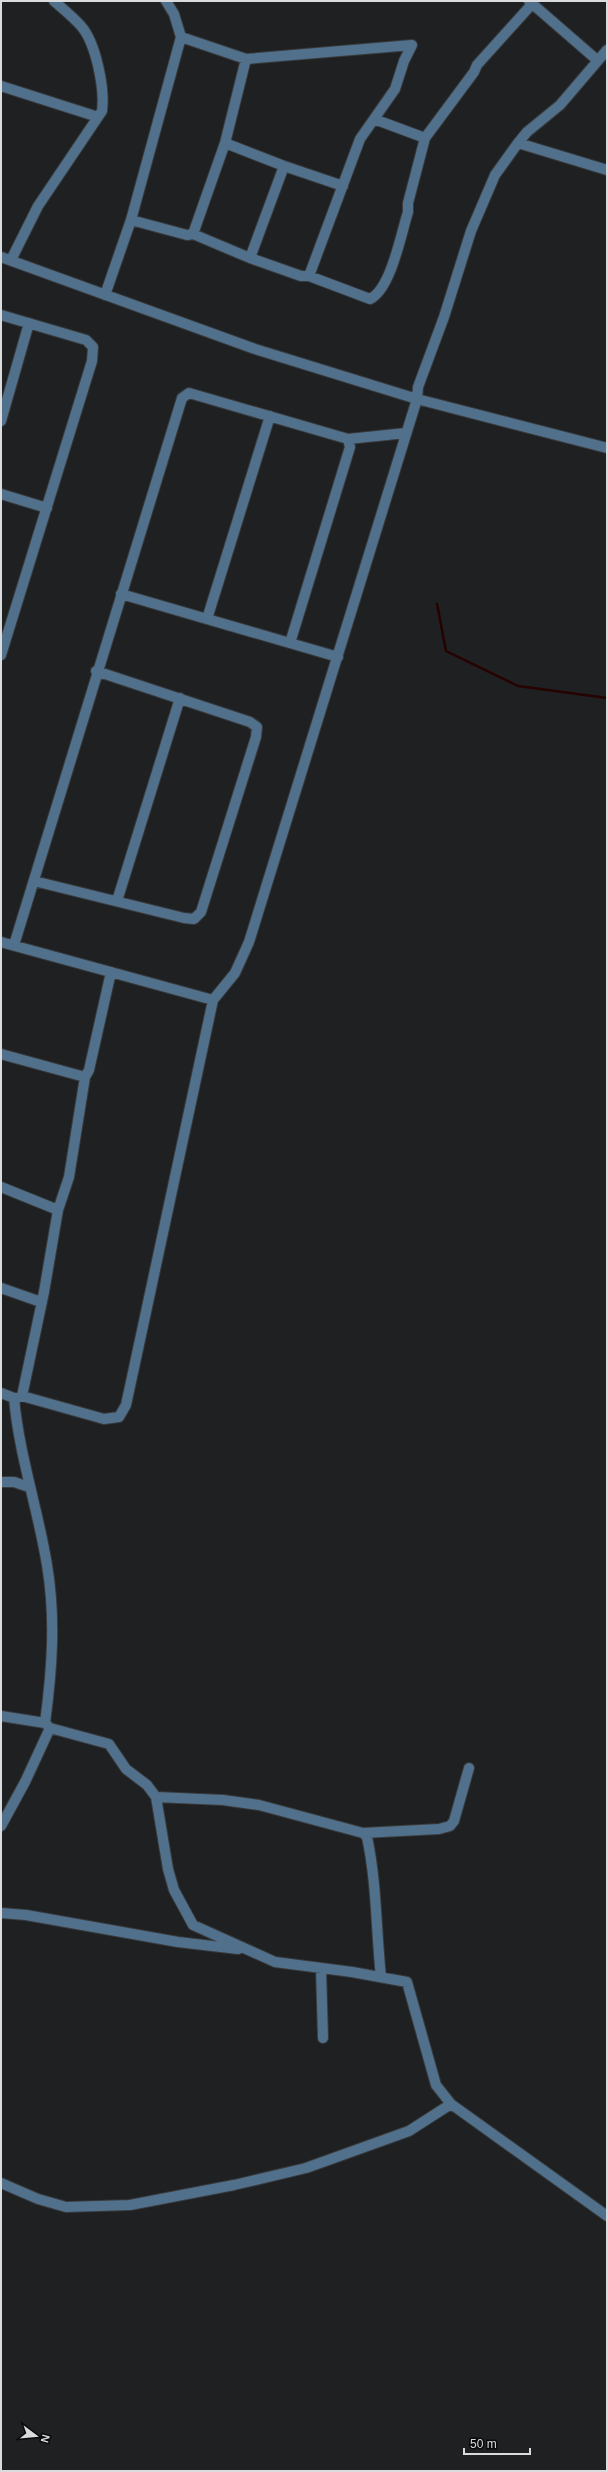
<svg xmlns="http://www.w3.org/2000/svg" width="608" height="2472" font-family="Arial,sans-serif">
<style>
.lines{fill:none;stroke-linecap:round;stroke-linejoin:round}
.stream{stroke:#260201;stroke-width:2.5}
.minor-casing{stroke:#383a3c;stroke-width:12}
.minor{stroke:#51708b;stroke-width:10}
</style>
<rect width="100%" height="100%" fill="#1e2022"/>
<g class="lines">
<path class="stream" d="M437,604L446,651L518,686L607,698"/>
<g class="minor-casing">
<path id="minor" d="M529,1L597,60
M181,37L246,59L412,45L404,61L395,89L360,139L309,276
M1,86L98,117
M374,119L425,138
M225,143L284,166L343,186
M518,143L527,132L560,105L607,50
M607,170L518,143L495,175L471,231L444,317L418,387L417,399L607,448
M131,220L187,235L193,234L250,258L301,276H309L370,299C391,289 401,234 408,212V203L425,138L474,72L477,65L532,4
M193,234L225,143L246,59
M1,257L255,349L417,399L249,942L235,973L213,1000L126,1405L119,1417L104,1419L22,1396L14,1398L1,1393
M250,258L284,166
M11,260L38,206L102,111C105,89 96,43 81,26C73,17 63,9 54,1
M105,295L131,220L181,37L174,14L166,1
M1,315L86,340L93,347L92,361L1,655
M1,421L29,323
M348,439L406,433
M1,494L47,508
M121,594L338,657
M207,619L270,416
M34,881L184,918L194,919L201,912L256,737L257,727L250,722L96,671
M117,901L180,698
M1,942L213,1000
M14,945L182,398L189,393L348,439L350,447L290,643
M1,1054L85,1077
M1,1187L58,1210
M1,1288L41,1302
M22,1396L44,1292L58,1210L69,1177L85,1077L89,1070L111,972
M1,1482H14L29,1487
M1,1716L45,1723
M50,1728L109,1744L126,1769L147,1785L156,1797L168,1869L174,1890L193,1925L275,1962L352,1972L407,1982L436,2085L451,2104L607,2216
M156,1797L223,1800L259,1805L363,1833L367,1837C377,1884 376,1931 381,1977
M1,1826L25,1782L50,1728L45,1723C52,1670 56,1619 47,1565C38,1509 19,1455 14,1398
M363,1833L439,1829L450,1826L454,1821L469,1768
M1,1913L26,1915L178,1942L238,1949
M321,1969L323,2038
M1,2183L38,2199L66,2207L130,2205L234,2185L306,2168L409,2131L451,2104"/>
</g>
<use href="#minor" class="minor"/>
</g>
<rect width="608" height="2472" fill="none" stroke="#dadbdd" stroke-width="4"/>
<g transform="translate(36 2436) rotate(106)" stroke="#090a0b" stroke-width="3" paint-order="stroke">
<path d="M0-3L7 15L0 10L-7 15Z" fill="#dadbdd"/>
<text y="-6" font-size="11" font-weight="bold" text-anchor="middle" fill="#dadbdd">N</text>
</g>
<path d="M464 2448v6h66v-6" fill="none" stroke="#dadbdd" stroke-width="2"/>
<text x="470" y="2448" font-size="12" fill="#dadbdd" stroke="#090a0b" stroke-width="3" paint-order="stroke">50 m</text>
</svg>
